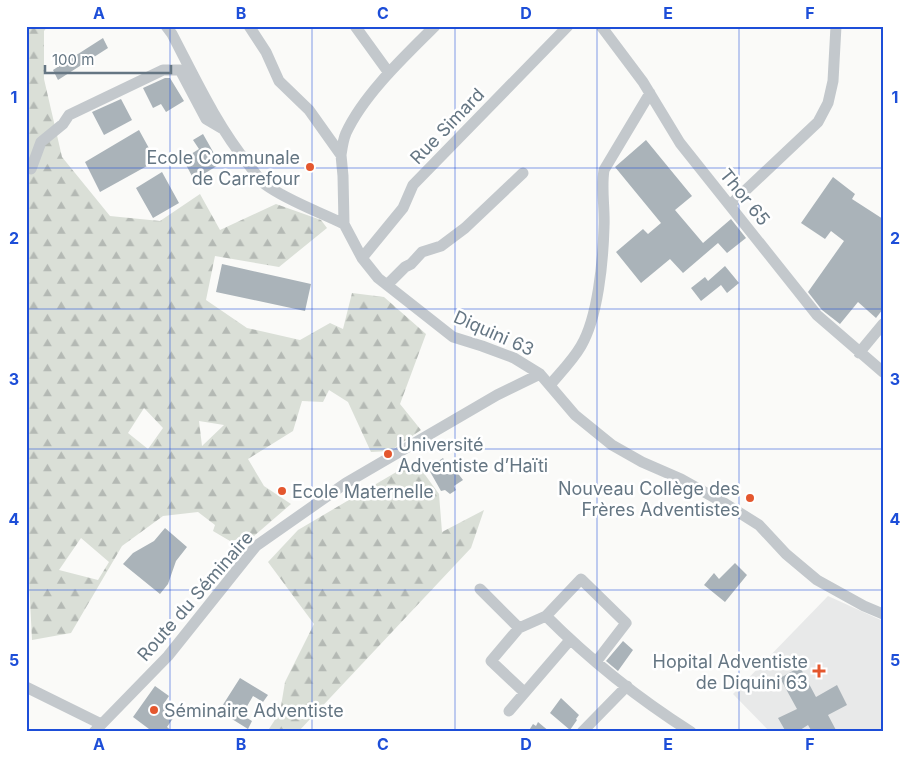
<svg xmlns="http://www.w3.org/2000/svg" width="909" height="758" font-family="Inter,sans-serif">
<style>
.built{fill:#e8e9e9}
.forest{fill:url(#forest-firs);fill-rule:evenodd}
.building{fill:#aab3b9}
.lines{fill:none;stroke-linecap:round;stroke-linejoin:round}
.minor{stroke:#c3c8cc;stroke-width:11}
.grid{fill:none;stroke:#1d4ed8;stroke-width:1;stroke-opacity:0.55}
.poi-dot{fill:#e4572e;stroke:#fff;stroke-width:2}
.labels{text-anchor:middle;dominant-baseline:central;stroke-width:5;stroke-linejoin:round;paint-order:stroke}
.street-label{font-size:18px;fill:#657683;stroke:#fff}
.poi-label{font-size:18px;fill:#657683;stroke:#fff;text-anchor:end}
.neatline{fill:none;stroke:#1d4ed8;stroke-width:2}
.grid-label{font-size:16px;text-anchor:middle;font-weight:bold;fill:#1d4ed8}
</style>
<defs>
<pattern id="forest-firs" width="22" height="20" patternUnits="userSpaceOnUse" patternTransform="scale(1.25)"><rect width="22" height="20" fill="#dadfd7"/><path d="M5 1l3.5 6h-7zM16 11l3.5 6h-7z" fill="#b4b9b4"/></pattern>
</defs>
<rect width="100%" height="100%" fill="#fafaf8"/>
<path class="built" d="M828,596L883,621V732H770L733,694Z"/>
<path class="forest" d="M26,26H48L44,31V79L62,157L110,216L160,221L200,194L220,230L276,204L321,220L327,228L279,267L215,256L206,300L247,328L300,340L330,323L343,329L352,293L384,297L426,334L400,404L421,430L390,451L371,452L348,402L329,390L323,402L302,401L293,431L248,459L264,486L291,504L254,536L230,541L213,531L215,525L198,512L163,516L122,546L71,633L32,640L29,580H26ZM144,408L163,428L148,449L128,433ZM199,421L224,425L202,446ZM81,538L109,562L98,580L59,570Z
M415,461L439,494L442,532L484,510L471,548L298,732H267L280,712L285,682L314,624L268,562L298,530Z"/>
<path class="building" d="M103,38L108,48L58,80L53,70Z
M165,78H170L184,101L166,112L161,104L153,108L143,88Z
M121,99L132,120L104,135L92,112Z
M139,130L156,161L100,192L85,162Z
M203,134L220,164L194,180L183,159L199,149L193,140Z
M646,140L692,196L675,210L703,243L731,219L746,238L727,253L718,243L683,273L670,259L641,283L616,252L643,229L648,234L661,223L615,167Z
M162,172L179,203L153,218L136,188Z
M833,177L855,194L852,199L883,219V309L876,318L858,302L840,324L822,310L808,292L844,241L831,231L825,239L801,223Z
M222,264L311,284L305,311L216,292Z
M725,266L739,283L727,293L721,285L701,301L691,288L705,277L708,281Z
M443,458L451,471H456L463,480L454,486L456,490L450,494L445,490L441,491L428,468Z
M165,528L187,547L176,561L168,584L160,594L123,564L133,553L154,541Z
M735,563L747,575L725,602L704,585L714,573L719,579Z
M623,641L633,650L618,671L606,661Z
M800,667L816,697L837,685L847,705L828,715L837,732H812L808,725L797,732H786L778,718L797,709L780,678Z
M240,678L268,695L263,702L253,696L242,715L252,721L248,729L219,711Z
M155,686L169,696L163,705L176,714L167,727L173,732H153L133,717Z
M561,698L579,715L576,719L577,720L570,730L550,713Z
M538,722L550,732H528L533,724L536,726Z"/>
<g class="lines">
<path class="minor" d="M166,26L172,34C195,78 217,126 249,165C254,171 259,180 266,185C288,201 320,212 344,224
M249,26L266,52L279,81L309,110L341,155L343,176L344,224L362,258L378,278L453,337L482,346L514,358L540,374L575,415L612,445L642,462L681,479L724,503L759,525L786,554L817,580L864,606L883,614
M355,26L389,73
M601,26L643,82L680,143L817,315L883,372
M341,155C342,148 343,140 346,133C364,94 405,56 435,26
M26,167L31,169L41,142L63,124L69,115L163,70H180L206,119L223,129
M730,205L818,122L828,103L833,81L836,26
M362,258L403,208L413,185L568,26
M387,285L405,267L411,264L422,252L441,246L465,228L523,173
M859,353L883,324
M550,385C560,373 573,360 581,346C598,317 603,262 604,227C605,208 601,189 604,170L650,93
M480,589L519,628
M546,616C589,659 639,699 691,732
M26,687L101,724
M524,692L491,661L519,628L546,616L581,579L626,623L596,662
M509,711L570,640
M94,732L168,656L256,546L346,483L497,395L540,374
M582,732L627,686"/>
</g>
<path class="grid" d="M170,26V732M312,26V732M455,26V732M597,26V732M739,26V732M26,168H883M26,309H883M26,449H883M26,590H883"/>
<g class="poi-dot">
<circle cx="310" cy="167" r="5"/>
<circle cx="388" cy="454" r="5"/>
<circle cx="282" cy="491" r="5"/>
<circle cx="750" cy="498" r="5"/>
<path d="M816.5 663.5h5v5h5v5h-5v5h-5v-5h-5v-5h5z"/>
<circle cx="154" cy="710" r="5"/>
</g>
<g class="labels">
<g class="street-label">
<text transform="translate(447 126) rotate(-46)">Rue Simard</text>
<text transform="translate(745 197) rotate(51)">Thor 65</text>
<text transform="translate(494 333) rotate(24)">Diquini 63</text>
<text transform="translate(195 596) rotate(-49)">Route du Séminaire</text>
</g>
<g class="poi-label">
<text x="300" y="157">Ecole Communale<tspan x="300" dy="21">de Carrefour</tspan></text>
<text x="398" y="444" text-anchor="start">Université<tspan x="398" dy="21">Adventiste d’Haïti</tspan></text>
<text x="740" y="488">Nouveau Collège des<tspan x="740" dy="21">Frères Adventistes</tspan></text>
<text x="292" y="491" text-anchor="start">Ecole Maternelle</text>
<text x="808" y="661">Hopital Adventiste<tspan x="808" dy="21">de Diquini 63</tspan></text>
<text x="164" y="710" text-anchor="start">Séminaire Adventiste</text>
</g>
</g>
<rect width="909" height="758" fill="none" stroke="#ffffff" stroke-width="55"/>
<path d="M45 65v8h126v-8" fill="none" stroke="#657683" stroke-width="2.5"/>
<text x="52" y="65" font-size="15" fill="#657683" stroke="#ffffff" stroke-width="4" paint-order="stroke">100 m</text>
<rect x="28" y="28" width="854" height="702" class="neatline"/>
<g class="grid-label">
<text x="99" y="19">A</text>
<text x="241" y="19">B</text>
<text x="383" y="19">C</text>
<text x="526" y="19">D</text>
<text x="668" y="19">E</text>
<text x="810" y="19">F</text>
<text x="14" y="103">1</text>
<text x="895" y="103">1</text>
<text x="14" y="244">2</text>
<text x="895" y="244">2</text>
<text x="14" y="385">3</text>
<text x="895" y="385">3</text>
<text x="14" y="525">4</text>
<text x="895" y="525">4</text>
<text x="14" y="666">5</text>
<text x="895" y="666">5</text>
<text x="99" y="750">A</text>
<text x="241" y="750">B</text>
<text x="383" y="750">C</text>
<text x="526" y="750">D</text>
<text x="668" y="750">E</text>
<text x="810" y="750">F</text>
</g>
</svg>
